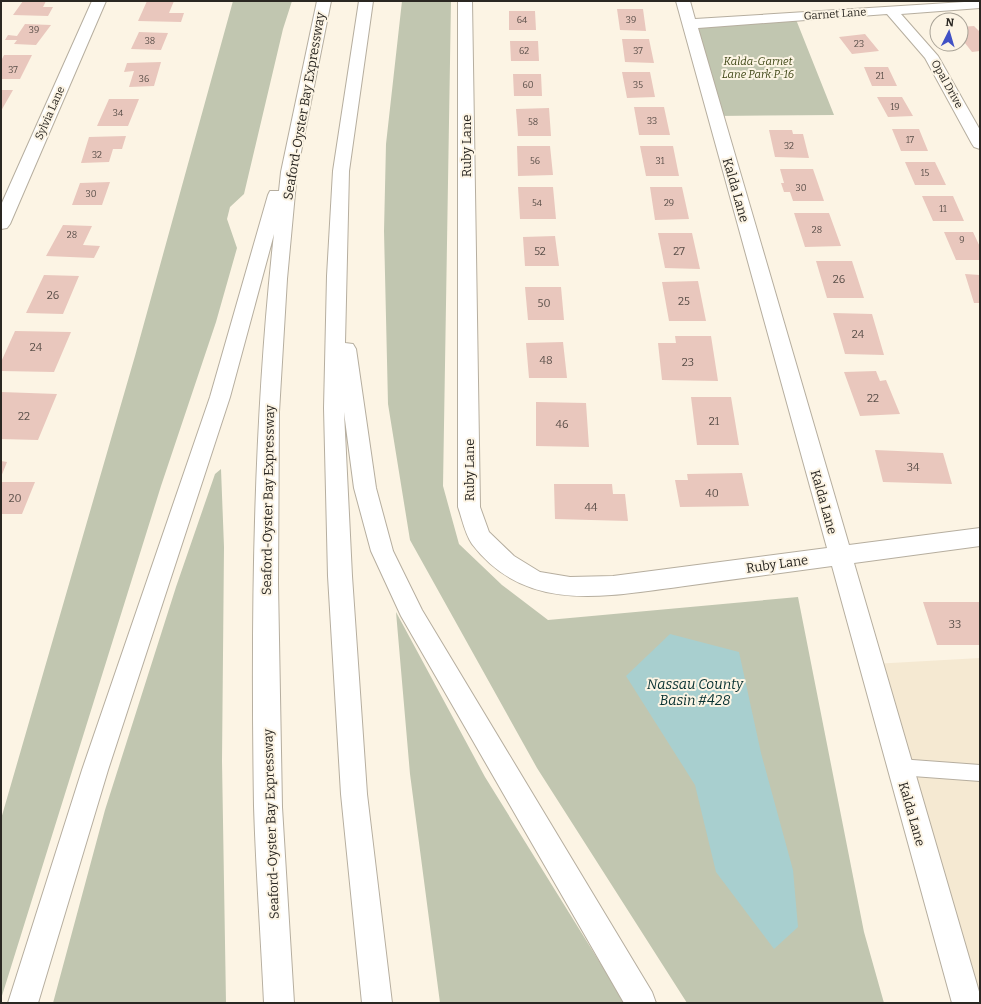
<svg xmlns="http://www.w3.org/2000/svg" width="981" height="1004" font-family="Bitter,serif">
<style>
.built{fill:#f5e9d2}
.green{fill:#c1c6b0}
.water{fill:#a8cfcf}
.building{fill:#e9c7bd}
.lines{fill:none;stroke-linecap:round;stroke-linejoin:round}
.lane-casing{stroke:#b6ae9f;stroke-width:2}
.street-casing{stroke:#b6ae9f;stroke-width:2}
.highway-casing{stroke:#b6ae9f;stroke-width:2}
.lane{fill:#fff;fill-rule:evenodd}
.street{fill:#fff;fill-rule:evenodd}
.highway{fill:#fff;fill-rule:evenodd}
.labels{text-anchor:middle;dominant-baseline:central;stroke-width:4;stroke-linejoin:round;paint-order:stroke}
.far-number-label{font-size:9px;fill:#5a4f49}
.far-street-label{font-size:11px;fill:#2a2722;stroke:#fcf4e4}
.far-park-label{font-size:11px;font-style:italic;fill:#3d4514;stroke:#fcf4e4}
.number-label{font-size:11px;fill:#5a4f49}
.street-label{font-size:13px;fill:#2a2722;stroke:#fcf4e4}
.water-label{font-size:14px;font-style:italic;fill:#083131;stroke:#fcf4e4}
</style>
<rect width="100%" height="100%" fill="#fcf4e4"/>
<path class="built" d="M980,658V1003L873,664Z"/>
<path class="green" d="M233,1H292L283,29L244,194L230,207L227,219L237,248L216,322L161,486L1,999V819L135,356Z
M402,1H451L443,486L459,544L502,585L548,620L798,597L864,932L884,1003H687L537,768L410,540L388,404L384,231L386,144Z
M795,17L834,115L715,116L689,24Z
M221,469L224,547L222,761L226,1003H53L105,810L176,587L215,474Z
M396,612L485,777L625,1003H440L410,774Z"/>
<path class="water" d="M670,634L739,652L761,753L793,870L798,927L774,949L716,872L695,785L626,676Z"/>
<path class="building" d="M23,1H46L43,7H53L48,16L13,15Z
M147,1H174L169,13H184L181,22L138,21Z
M617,9H643L646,31L620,30Z
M509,11H535L536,30H509Z
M25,24L51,25L36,45L14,44L17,40H5L8,35L17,36Z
M974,26L980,32V51L972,52L961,38V27Z
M139,32L168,33L161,50L131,49Z
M865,34L879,51L852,54L839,37Z
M622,39H649L654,63L625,62Z
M510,41H538L539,61H511Z
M4,55H32L20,79H1V61Z
M161,62L154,86L129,87L134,71L124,72L127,63Z
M864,67H888L897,86H872Z
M622,72H650L655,97L627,98Z
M513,74H541L542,96H514Z
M1,90H13L1,111Z
M877,97H902L913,116L888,117Z
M109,99H139L128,126H97Z
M634,107H664L670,135H639Z
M549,108L551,136H518L516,109Z
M892,129H919L928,151H901Z
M769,130H792L793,134H803L809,158L775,157Z
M126,136L122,149H113L109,162L81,163L89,137Z
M517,146H550L553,175L518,176Z
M640,146H673L679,176H646Z
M905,162H935L946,185H915Z
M780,169H813L824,201H793L790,192H784L781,183H784Z
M110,182L102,205H72L80,183Z
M518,187H553L556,219H520Z
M650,187H682L689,219L655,220Z
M922,196H953L964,221H933Z
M794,213H829L841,246L805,247Z
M63,225L92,226L83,245L100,246L94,258L46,256Z
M944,232H973L980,247V260H956Z
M658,233H692L700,269L665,268Z
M555,236L559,266H525L523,237Z
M816,261H852L864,298H827Z
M965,274L980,275V303H974Z
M44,275L79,276L63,314L26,313Z
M698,281L706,321H669L662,282Z
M525,287H561L564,320H528Z
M833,313L872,314L884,355L845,354Z
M15,331L71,332L54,372L1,371V362Z
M675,336H711L718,381L662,380L658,343H676Z
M563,342L567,378H529L526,343Z
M876,371L880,381L886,380L900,414L860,416L844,372Z
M1,392L57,394L38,440L1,439Z
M691,397H731L739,445H697Z
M536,402L586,403L589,447L536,446Z
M875,450L943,453L952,484L883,482Z
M1,461L7,462L1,477Z
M742,473L749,506L680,507L675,480H688L687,474Z
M1,482H35L22,514H1Z
M554,484H612L613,494H625L628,521L555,519Z
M923,602H980V645H937Z"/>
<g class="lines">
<g class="lane-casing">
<path id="lane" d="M899,759L980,765V781L899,775L893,772L891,767L893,762Z"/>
</g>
<g class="street-casing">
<path id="street" d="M92,1H106L10,224L7,228L1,229V205Z
M458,1H472L480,507L489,532L514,556L540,572L570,577L613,576L827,548L676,1H690L695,19L980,1V8L901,14L938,56L980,130V149L974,147L972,144L925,58L887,14L698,28L849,545L980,528V546L854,563L980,995V1003H952L832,566C783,573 734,579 685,586C608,596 526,615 472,544C465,534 462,518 458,507Z"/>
</g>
<g class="highway-casing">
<path id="highway" d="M317,1H331L297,172L287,279L279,412L278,583L282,807L294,1003H264C261,937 256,872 254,806C251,616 253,424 274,234L230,397L108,770L38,1003H8L82,770L210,397L268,195L270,191H279L281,172Z
M359,1H373L349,171L345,343L353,344L356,349L376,488L393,551L422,610L652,992L656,1003H624L401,616L371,551L354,488L344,412L352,576L367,794L392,1003H362L341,794L328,576L324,408L327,276L333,171Z"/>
</g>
<use href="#lane" class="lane"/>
<use href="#street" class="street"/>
<use href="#highway" class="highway"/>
</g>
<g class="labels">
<g class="far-number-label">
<text x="522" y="20">64</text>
<text x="631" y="20">39</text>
<text x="34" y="30">39</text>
<text x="150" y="41">38</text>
<text x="859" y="44">23</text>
<text x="524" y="51">62</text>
<text x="638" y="51">37</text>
<text x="13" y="70">37</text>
<text x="880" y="76">21</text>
<text x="144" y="79">36</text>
<text x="528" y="85">60</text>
<text x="638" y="85">35</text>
<text x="895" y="107">19</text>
<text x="118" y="113">34</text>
<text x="652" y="121">33</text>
<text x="533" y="122">58</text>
<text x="910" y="140">17</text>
<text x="789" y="146">32</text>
<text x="97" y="155">32</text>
<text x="535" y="161">56</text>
<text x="660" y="161">31</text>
<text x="925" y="173">15</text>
<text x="801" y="188">30</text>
<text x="91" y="194">30</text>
<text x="537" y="203">54</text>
<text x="669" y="203">29</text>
<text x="943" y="209">11</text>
<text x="817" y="230">28</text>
<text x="72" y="235">28</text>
<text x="962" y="240">9</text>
</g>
<g class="far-street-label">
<text transform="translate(835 14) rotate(-4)">Garnet Lane</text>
<text transform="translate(947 84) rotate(61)">Opal Drive</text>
<text transform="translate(50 113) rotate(-66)">Sylvia Lane</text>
</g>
<g class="far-park-label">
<text x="758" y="61">Kalda-Garnet<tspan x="758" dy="13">Lane Park P-16</tspan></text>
</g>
<g class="number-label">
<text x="540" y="251">52</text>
<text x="679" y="251">27</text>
<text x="839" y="279">26</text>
<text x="53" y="295">26</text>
<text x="684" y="301">25</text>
<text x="544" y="303">50</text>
<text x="858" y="334">24</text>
<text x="36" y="347">24</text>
<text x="546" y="360">48</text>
<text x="688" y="362">23</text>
<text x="873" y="398">22</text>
<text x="24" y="416">22</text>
<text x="714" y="421">21</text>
<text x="562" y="424">46</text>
<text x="913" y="467">34</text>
<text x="712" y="493">40</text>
<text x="15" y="498">20</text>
<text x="591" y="507">44</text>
<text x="955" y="624">33</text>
</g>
<g class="street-label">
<text transform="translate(304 106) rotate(-80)">Seaford-Oyster Bay Expressway</text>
<text transform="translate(466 146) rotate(-90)">Ruby Lane</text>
<text transform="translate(736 190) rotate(74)">Kalda Lane</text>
<text transform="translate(469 470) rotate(-90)">Ruby Lane</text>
<text transform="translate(268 500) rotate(-89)">Seaford-Oyster Bay Expressway</text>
<text transform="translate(824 502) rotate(74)">Kalda Lane</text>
<text transform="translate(777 564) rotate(-8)">Ruby Lane</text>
<text transform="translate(912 814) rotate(74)">Kalda Lane</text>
<text transform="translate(271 824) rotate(-92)">Seaford-Oyster Bay Expressway</text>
</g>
<g class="water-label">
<text x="695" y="684">Nassau County<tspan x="695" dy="16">Basin #428</tspan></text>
</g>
</g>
<rect width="981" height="1004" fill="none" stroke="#2a2722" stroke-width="4"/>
<g transform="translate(949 32) rotate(5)"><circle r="19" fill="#fcf4e4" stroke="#a8a296"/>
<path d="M0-3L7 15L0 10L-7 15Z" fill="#4151c5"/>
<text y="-6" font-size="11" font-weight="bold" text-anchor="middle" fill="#2a2722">N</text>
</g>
</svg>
